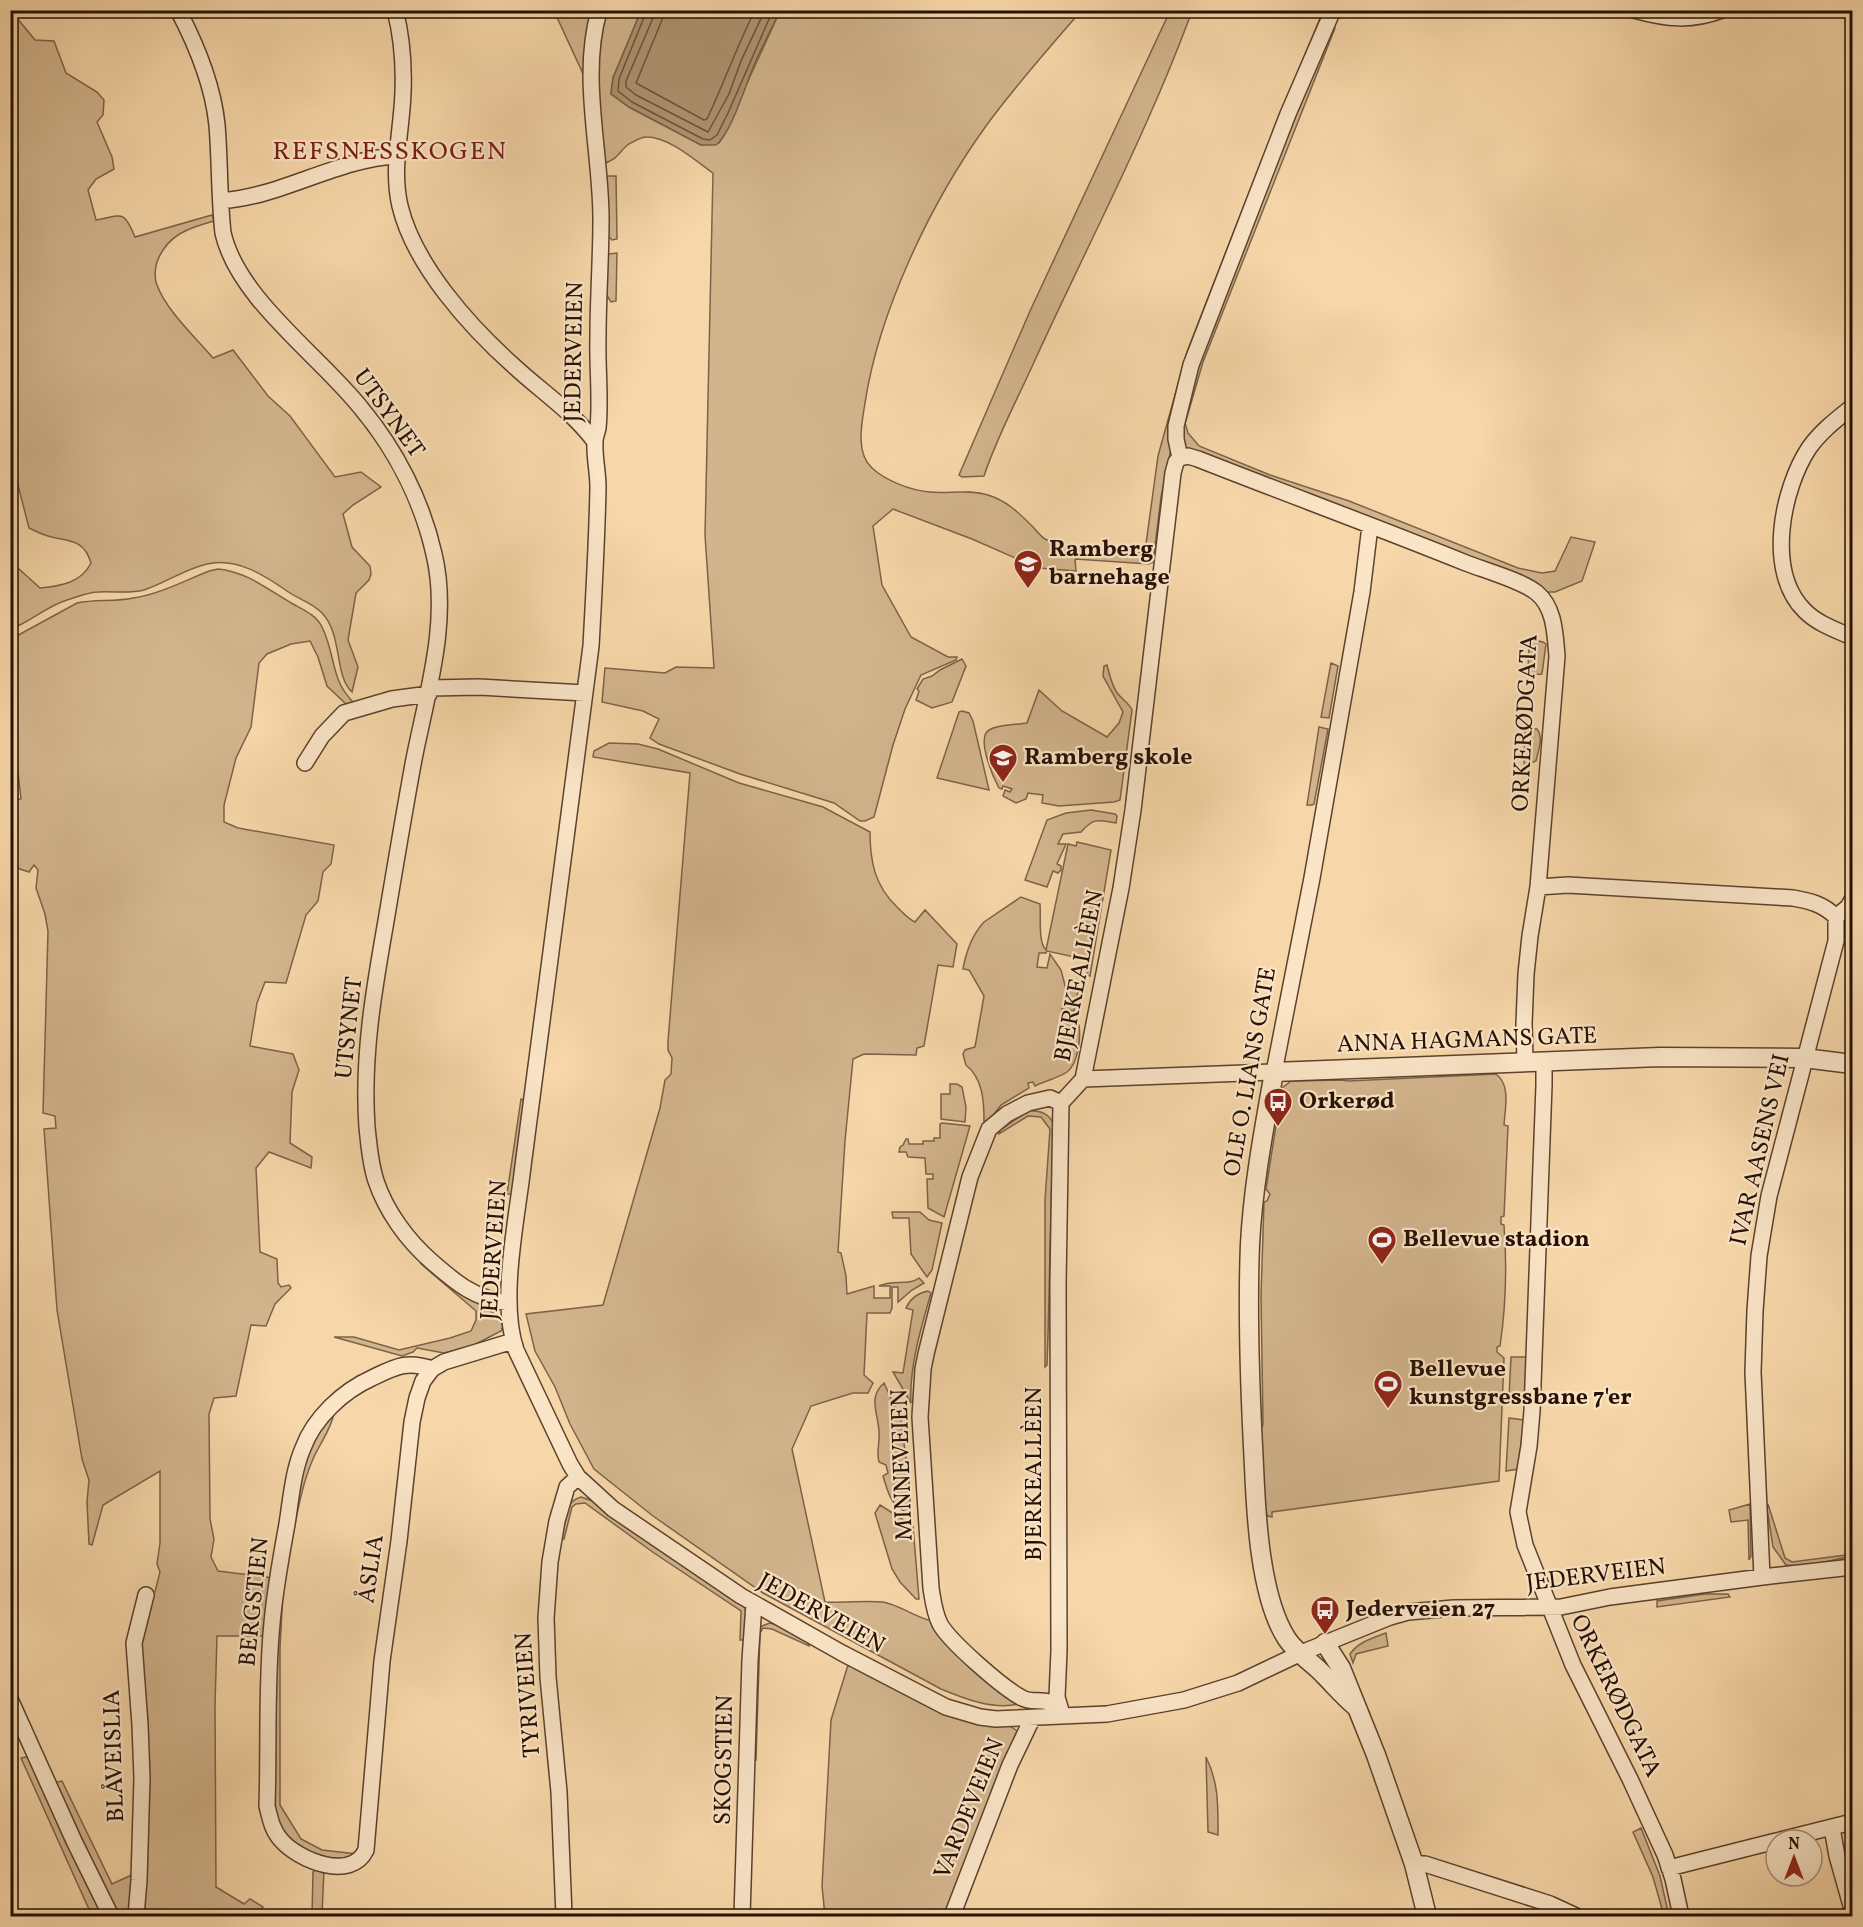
<svg xmlns="http://www.w3.org/2000/svg" width="1863" height="1927" font-family="Vollkorn,serif">
<style>
.green{fill:#d3b58d;stroke:#7c6248;stroke-width:1.5}
.water{fill:#b09371;stroke:#785f45;stroke-width:1.5}
.lines{fill:none;stroke-linecap:round;stroke-linejoin:round}
.shore{stroke:#6a523a;stroke-width:1.5}
.minor-casing{stroke:#5a422d;stroke-width:18}
.tertiary-casing{stroke:#5a422d;stroke-width:21}
.minor{stroke:#fae5c7;stroke-width:15}
.tertiary{stroke:#fae5c7;stroke-width:18}
.labels{text-anchor:middle;dominant-baseline:central;stroke-width:4.5;stroke-linejoin:round;paint-order:stroke}
.street-label{font-size:24px;fill:#251004;stroke:#fae5c7}
.poi-label{font-size:24px;font-weight:bold;fill:#251004;stroke:#fae5c7;text-anchor:start}
.neighbourhood-label{font-size:26px;letter-spacing:1.5px;fill:#7a1f14;stroke:#fae5c7}
</style>
<rect width="100%" height="100%" fill="#f7d7a9"/>
<filter id="stains"><feTurbulence type="fractalNoise" baseFrequency=".00333" numOctaves="4"/><feColorMatrix values="0 0 0 0 .2 0 0 0 0 .09 0 0 0 0 .02 0 0 0 .5 -.17"/></filter>
<radialGradient id="worn" r=".72"><stop offset=".6" stop-color="#630" stop-opacity="0"/><stop offset="1" stop-color="#630" stop-opacity=".3"/></radialGradient>
<path class="green" d="M14,10L17,18L35,40L54,41L66,73L97,92L104,100L103,115L97,122L112,157L114,169L96,179L88,190L96,220C123,215 124,210 135,237L212,215L214,221C188,228 167,235 157,262C155,268 154,279 157,285C166,310 195,337 213,358L233,350L268,396L290,416L335,477L361,472L381,487L353,505L343,514L352,547L370,566L371,574L369,580L356,593L348,640L358,667L352,692C334,676 343,635 322,613C313,603 298,599 287,591C264,575 236,557 207,564C185,569 165,583 144,590C129,594 114,591 98,592C89,592 77,597 67,600C47,606 30,622 11,629V569H19L40,588C61,586 81,583 91,563C84,538 68,542 48,536C41,534 35,531 29,528L10,454V11Z
M554,11H641L613,78L611,94L629,107L701,145L719,143L722,138L780,11H1081C1049,48 1015,86 986,126C931,202 879,311 865,403C862,422 855,453 872,468C886,481 910,490 929,492C949,494 969,489 988,495C1007,501 1018,512 1032,526C1036,530 1040,536 1045,539C1070,552 1110,553 1138,553L1143,551L1146,544L1158,456L1187,352L1262,159L1323,11H1328L1257,184L1171,449L1161,497L1153,562L1149,564L1075,559L1076,571L1038,568L972,539L893,509L873,526L882,585L911,637L948,657H957L956,660L921,675L905,709L893,745L874,817L865,821H860L834,803L740,774L659,744L650,738L659,719L643,711L602,702L605,668L665,673L676,667L714,668L705,535L713,173C696,161 669,137 647,137C642,136 634,141 629,144C620,150 616,162 603,163L585,78Z
M1170,11H1192C1148,131 1088,244 1035,360C1018,398 998,435 985,473L984,476L962,477L959,475L1030,311Z
M1329,27L1335,28L1203,362L1187,417L1185,423L1188,433L1199,446L1270,475L1349,501L1518,568L1542,573L1555,571L1571,537L1595,542L1582,581L1555,592H1546L1187,450L1181,443L1191,377Z
M607,176H616L617,239L612,240L607,235Z
M617,253L616,301L611,302L606,294L607,257L609,254Z
M218,569C248,572 268,590 293,604C304,610 316,615 322,627C336,655 330,680 354,703L347,705L327,686L318,657L310,641L291,644L267,654L259,663L251,727L236,758L224,805V822L238,828L334,845L331,864L323,872L318,901L306,915L286,983L265,982L257,1003L250,1046L293,1054L299,1070L292,1092L290,1143L312,1157L311,1168L269,1152L256,1168L260,1252L277,1259L278,1283L281,1287L289,1285L291,1288L275,1304L266,1326L251,1325L236,1396L214,1398L209,1414L210,1519L214,1539L211,1557L218,1571L273,1578L266,1636H217L215,1705L216,1887L244,1904L250,1899L263,1907L255,1916H139L145,1731C148,1720 150,1714 142,1705L138,1640L151,1593L155,1592L160,1572L157,1564L160,1543V1471L103,1505L92,1545L89,1544L87,1502L89,1480L82,1459L57,1310L44,1129L56,1128L55,1116L43,1113L48,931L45,914L36,888L38,870L34,865L29,872L11,866V801L21,799L12,722H11V639L77,603C95,599 115,602 133,598C160,594 184,581 209,571Z
M1529,639L1543,642L1546,644L1542,674L1528,675Z
M962,659L966,666L952,702L932,708L916,700L919,691L917,689L923,679L932,676L940,670Z
M1331,663L1338,666L1329,718L1321,717Z
M1107,665C1110,675 1111,685 1118,694C1123,700 1129,703 1132,710L1120,800L1114,802L1059,806L1042,803L1043,795L1028,793L1026,799L1016,803L1003,796L1005,790L1010,792L1012,789L1003,786L1002,789L999,788C993,777 976,738 989,730C999,724 1016,725 1027,723L1039,690L1062,711L1107,737L1119,723L1123,712L1103,676L1104,666Z
M962,711L969,713L973,721L989,790L937,778L959,712Z
M1319,727L1328,729L1314,804L1312,805H1307Z
M1525,728L1537,729C1544,738 1538,751 1536,761L1530,763L1528,770H1524Z
M609,743L638,744L658,749L739,783L823,807L870,832C870,862 875,886 897,907C902,912 908,919 915,922L925,910L957,944L953,967L938,965L924,1046L917,1048L916,1055L864,1054L853,1059L845,1141L838,1252L841,1253L846,1276L847,1294L874,1286V1298H890V1286H879C892,1279 909,1286 919,1278L924,1283L912,1290L898,1302V1287H892V1308L890,1313H867L864,1375L873,1383L868,1393H853L811,1406L792,1449L825,1602C844,1603 866,1600 883,1602C900,1605 914,1617 932,1621L1019,1704C993,1710 965,1699 941,1689L763,1593L653,1516L594,1469L570,1424L555,1387L535,1351L526,1314L603,1305L660,1108L665,1080L671,1074L672,1058L668,1050V1041L690,773L593,757L594,751Z
M1091,810L1115,814L1117,816L1116,823C1098,820 1094,817 1081,832L1063,834L1058,844H1066L1057,864L1061,866V870L1058,873L1053,871L1047,887L1025,880L1047,820L1066,813Z
M1077,842L1111,850L1090,976L1087,975L1089,960L1047,951L1046,953H1039L1037,967L1047,968L1050,954L1061,970L1066,989L1078,991L1074,1011L1062,1009L1065,1017L1079,1025C1081,1038 1078,1064 1067,1072C1058,1078 1045,1081 1035,1086L1033,1082L1028,1083L1029,1088L1001,1105L987,1123L984,1121C984,1101 983,1079 966,1065L963,1054L965,1050L975,1047L984,996L969,970L963,969C966,952 972,935 984,922L1021,897L1040,904C1041,917 1038,943 1046,950L1068,844L1076,846Z
M1496,1074C1511,1085 1505,1108 1504,1125L1508,1126L1504,1216L1501,1217V1224L1504,1225C1507,1265 1506,1306 1500,1346L1497,1347V1352L1504,1358L1499,1481L1272,1512V1517L1268,1516L1265,1512L1260,1433L1263,1424L1261,1296L1264,1202L1267,1201L1270,1194L1266,1189L1282,1088L1291,1081L1342,1080L1348,1081Z
M950,1084H957L962,1087L966,1107L965,1122L941,1119V1094H950Z
M521,1099L524,1100L512,1194H507Z
M1028,1111C1040,1110 1051,1114 1054,1126C1050,1206 1050,1286 1047,1365L1045,1367V1200L1050,1129L1041,1117L1028,1116L999,1134L1000,1130Z
M942,1123L970,1126L944,1217L928,1208L927,1179H933V1174H926L925,1158L908,1157L906,1152H899L900,1147L903,1145L906,1139H908L909,1144H923V1141H934V1138H940V1124Z
M892,1212H920L929,1220L942,1223L932,1270L927,1277L911,1254L909,1218H893Z
M420,1263L424,1264L471,1299L498,1316L503,1326L501,1331L474,1345L444,1353L417,1348L413,1352L402,1356L334,1337H354L399,1350L450,1338L471,1331L476,1320V1311Z
M928,1291L931,1293C921,1328 909,1367 911,1403L893,1372L903,1373L913,1310L906,1308C910,1299 918,1293 928,1291Z
M1511,1357H1527L1525,1399L1509,1397Z
M884,1383L901,1420L910,1490V1515C889,1502 890,1498 883,1476L888,1473L886,1465L879,1462C876,1453 880,1443 879,1433C879,1414 867,1398 884,1383Z
M334,1413C331,1430 320,1443 313,1459C302,1484 297,1514 292,1540C290,1509 299,1462 315,1434C319,1426 328,1419 334,1413Z
M1509,1418L1524,1420L1518,1469L1506,1471Z
M581,1497L593,1501L744,1607L746,1610L744,1640H740L741,1611L654,1553L585,1503L576,1504L572,1507L564,1539L561,1537C564,1522 564,1501 581,1497Z
M1750,1504L1751,1556L1749,1560L1748,1520L1731,1522L1729,1510Z
M1768,1504L1785,1558L1792,1562L1846,1555L1847,1557C1827,1561 1806,1568 1786,1565L1773,1547L1767,1509Z
M880,1505L913,1526L919,1599H916L900,1582L892,1569L875,1513Z
M284,1561H288L283,1591L280,1648V1805L301,1839L322,1850L357,1854L345,1859L317,1858L288,1843L273,1814V1683Z
M1705,1594H1728L1730,1597L1657,1607V1601Z
M770,1623L777,1625L808,1642L809,1646L772,1629L763,1628L760,1633L756,1760H752L759,1627Z
M1386,1633L1388,1646L1356,1654L1353,1663L1350,1654C1358,1642 1373,1638 1386,1633Z
M848,1665L1002,1726H1010L1017,1731L947,1916H825L822,1886L831,1720Z
M30,1756L105,1916H92L21,1758Z
M1206,1757C1219,1783 1218,1807 1218,1835L1208,1832Z
M62,1781L112,1884L136,1873L132,1916L117,1915L112,1908L57,1787V1782Z
M1641,1828L1660,1876L1669,1916H1664L1653,1877L1633,1832Z
M319,1866L324,1869L322,1916H312L313,1872Z"/>
<path class="water" d="M641,11H780C771,29 762,47 754,65C746,84 731,134 716,145H701L629,107L611,94L613,78Z"/>
<g class="lines">
<path class="shore" d="M647,10L619,79L618,91L632,102L703,139L710,140L717,135L728,113L773,10
M654,10L653,18L626,81V87L636,95L708,132L729,94L741,61L765,10
M663,10L662,20L636,83L704,120L707,119C724,83 737,46 755,10"/>
<g class="minor-casing">
<path id="minor" d="M178,10C197,46 213,85 217,125C220,161 219,197 223,233C238,299 319,355 361,408C396,450 422,501 434,554C450,621 427,693 414,759C404,813 395,867 386,921C374,989 362,1057 367,1127C369,1145 370,1163 376,1181C386,1211 407,1240 431,1261C456,1283 475,1299 509,1303
M395,10C402,37 404,65 403,92C402,130 391,168 400,206C414,265 470,327 515,367C542,392 573,412 595,442
M1634,10C1667,19 1690,22 1722,10
M599,11C580,77 601,151 601,219C601,258 598,298 598,337C597,367 601,398 598,428C597,433 595,437 595,441C594,456 598,472 598,487C597,540 594,593 591,646L523,1166C517,1219 499,1300 516,1350L570,1464L578,1477L613,1509L741,1596L842,1653L946,1707L980,1717L996,1719L1107,1714L1184,1700L1238,1683L1301,1653L1390,1617L1408,1612L1454,1608L1561,1607L1610,1597L1762,1577L1852,1567
M221,201C284,196 336,159 397,156
M1852,407C1837,419 1821,431 1809,448C1782,489 1765,572 1805,611C1818,624 1836,630 1852,637
M1180,458L1188,456L1198,459C1287,494 1377,527 1466,563C1484,570 1523,581 1537,593C1555,608 1555,635 1557,656L1538,887L1530,936L1526,974L1524,1024L1525,1062
M1180,458L1176,439V426L1191,365L1288,114L1333,10
M430,688L479,687L585,693
M305,763L322,736L344,713L392,699L429,694
M1538,887L1568,885L1793,898C1810,901 1823,904 1836,917V941L1769,1196L1759,1256L1755,1311L1753,1372L1762,1577
M1836,917L1848,907L1852,900
M1544,1062V1085L1532,1411L1529,1446L1518,1512L1525,1545L1573,1665L1630,1779L1665,1855L1673,1879L1681,1916
M1083,1079L1274,1072L1312,878L1362,592L1370,526
M1061,1103L1050,1098L1028,1103L1007,1114L989,1129L970,1177L926,1354L923,1369L920,1417L931,1588C933,1600 934,1612 940,1624C950,1642 1003,1688 1022,1698C1031,1703 1041,1699 1048,1702C1053,1704 1058,1711 1062,1714
M432,1369C407,1360 395,1367 372,1378C343,1391 314,1418 303,1448C293,1471 291,1499 287,1524C281,1557 275,1589 272,1623C266,1683 269,1745 267,1806C270,1818 272,1830 281,1840C298,1860 351,1882 366,1850L382,1661L399,1541L412,1422L417,1398L423,1381L432,1369L444,1362L513,1341
M10,1699L74,1841L111,1916
M1062,1714L1057,1697L1059,1651L1058,1284L1061,1103L1083,1079L1121,888L1133,810L1173,473L1176,462L1180,458
M1832,1828L1837,1856L1852,1909
M1780,1840L1852,1822
M1414,1864H1425L1550,1904L1576,1916
M1669,1868L1776,1841
M136,1916L139,1880L142,1778L140,1725L134,1643L146,1595
M564,1916L559,1792L548,1677L546,1618L550,1562L557,1521L567,1487L578,1477
M742,1916L750,1660L754,1604
M952,1916L1010,1765L1032,1719"/>
</g>
<g class="tertiary-casing">
<path id="tertiary" d="M1325,1643L1341,1668L1376,1755L1414,1864L1427,1916
M1355,1706C1343,1696 1334,1685 1323,1674C1312,1662 1296,1653 1287,1639C1260,1598 1256,1515 1254,1466C1250,1392 1247,1318 1250,1244C1253,1186 1264,1129 1274,1072L1660,1057L1804,1058L1852,1064"/>
</g>
<use href="#minor" class="minor"/>
<use href="#tertiary" class="tertiary"/>
</g>
<defs>
<g id="school-pin" transform="scale(1.5)"><path d="M0 17L-7.5 6A9.5 9.5 0 1 1 7.5 6Z" fill="#8f2418" stroke="#fae5c7"/><path d="M0-5L7-2L0 1L-7-2ZM-4 1L0 2.5L4 1V4Q0 6-4 4Z" fill="#fff"/></g>
<g id="bus-pin" transform="scale(1.5)"><path d="M0 17L-7.5 6A9.5 9.5 0 1 1 7.5 6Z" fill="#8f2418" stroke="#fae5c7"/><path d="M-5-6H5V4H4V6H2V4H-2V6H-4V4H-5ZM-3.5-4V0h7V-4ZM-3.5 1.2v1.5H-2V1.2ZM2 1.2v1.5H3.5V1.2Z" fill="#fff"/></g>
<g id="stadium-pin" transform="scale(1.5)"><path d="M0 17L-7.5 6A9.5 9.5 0 1 1 7.5 6Z" fill="#8f2418" stroke="#fae5c7"/><path d="M0-5a6.5 5 0 1 0 0 10a6.5 5 0 1 0 0-10ZM-3.5-1.8h7v3.6h-7Z" fill="#fff"/></g>
</defs>
<g fill-rule="evenodd">
<use href="#school-pin" x="1028" y="564"/>
<use href="#school-pin" x="1003" y="758"/>
<use href="#bus-pin" x="1278" y="1102"/>
<use href="#stadium-pin" x="1382" y="1240"/>
<use href="#stadium-pin" x="1388" y="1384"/>
<use href="#bus-pin" x="1325" y="1610"/>
</g>
<g class="labels">
<g class="street-label">
<text transform="translate(575 352) rotate(-89)">JEDERVEIEN</text>
<text transform="translate(388 414) rotate(54)">UTSYNET</text>
<text transform="translate(1526 723) rotate(-87)">ORKERØDGATA</text>
<text transform="translate(1080 976) rotate(-79)">BJERKEALLÈEN</text>
<text transform="translate(350 1028) rotate(-84)">UTSYNET</text>
<text transform="translate(1467 1041) rotate(-2)">ANNA HAGMANS GATE</text>
<text transform="translate(1251 1072) rotate(-80)">OLE O. LIANS GATE</text>
<text transform="translate(1761 1150) rotate(-77)">IVAR AASENS VEI</text>
<text transform="translate(495 1250) rotate(-86)">JEDERVEIEN</text>
<text transform="translate(903 1465) rotate(-92)">MINNEVEIEN</text>
<text transform="translate(1035 1474) rotate(-90)">BJERKEALLÈEN</text>
<text transform="translate(372 1569) rotate(-82)">ÅSLIA</text>
<text transform="translate(1596 1576) rotate(-7)">JEDERVEIEN</text>
<text transform="translate(255 1602) rotate(-84)">BERGSTIEN</text>
<text transform="translate(821 1614) rotate(29)">JEDERVEIEN</text>
<text transform="translate(529 1695) rotate(-94)">TYRIVEIEN</text>
<text transform="translate(1615 1696) rotate(64)">ORKERØDGATA</text>
<text transform="translate(115 1756) rotate(-92)">BLÅVEISLIA</text>
<text transform="translate(725 1760) rotate(-89)">SKOGSTIEN</text>
<text transform="translate(970 1809) rotate(-68)">VARDEVEIEN</text>
</g>
<g class="poi-label">
<text x="1049" y="550">Ramberg<tspan x="1049" dy="28">barnehage</tspan></text>
<text x="1024" y="758">Ramberg skole</text>
<text x="1299" y="1102">Orkerød</text>
<text x="1403" y="1240">Bellevue stadion</text>
<text x="1409" y="1370">Bellevue<tspan x="1409" dy="28">kunstgressbane 7'er</tspan></text>
<text x="1346" y="1610">Jederveien 27</text>
</g>
<g class="neighbourhood-label">
<text x="390" y="152">REFSNESSKOGEN</text>
</g>
</g>
<rect width="1863" height="1927" fill="none" stroke="#f7d7a9" stroke-width="36"/>
<rect x="12" y="12" width="1839" height="1903" fill="none" stroke="#251004" stroke-width="3"/>
<rect x="18" y="18" width="1827" height="1891" fill="none" stroke="#251004" stroke-width="1.5"/>
<g transform="translate(1794 1858)"><circle r="28" fill="#fae5c7" stroke="#a59079" stroke-width="1.5"/>
<path d="M0-4.5L10 22L0 15L-10 22Z" fill="#8f2418"/>
<text y="-9" font-size="16" font-weight="bold" text-anchor="middle" fill="#251004">N</text>
</g>
<rect width="100%" height="100%" filter="url(#stains)"/>
<rect width="100%" height="100%" fill="url(#worn)"/>
</svg>
